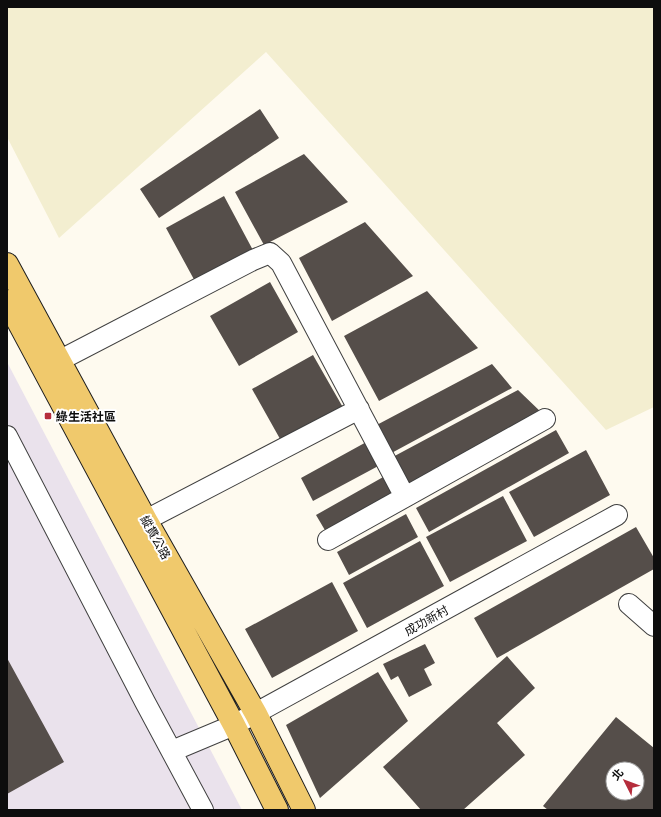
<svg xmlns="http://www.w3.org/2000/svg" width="661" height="817" font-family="'Playfair Display','Noto Sans TC',serif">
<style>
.industrial{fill:#eae2ec}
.farmland{fill:#f3eed0}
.building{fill:#554e4a;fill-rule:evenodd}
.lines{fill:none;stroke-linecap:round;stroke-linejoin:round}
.minor-casing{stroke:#404040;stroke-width:22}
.major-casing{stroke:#1e1e1e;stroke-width:24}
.minor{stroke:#fff;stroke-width:20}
.major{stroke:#f0c96c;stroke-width:22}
.poi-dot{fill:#b52d3c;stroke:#fff;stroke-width:1.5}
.labels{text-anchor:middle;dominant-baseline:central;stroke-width:4;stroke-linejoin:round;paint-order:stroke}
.poi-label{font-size:12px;font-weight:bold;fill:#0d0d0d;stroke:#fff;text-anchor:start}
.street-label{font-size:12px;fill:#0d0d0d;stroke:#fff}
</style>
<rect width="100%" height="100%" fill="#fefaef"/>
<path class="industrial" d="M7,362L242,810H7Z"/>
<path class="farmland" d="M7,7H654V407L606,430L266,52L59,238L7,137Z"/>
<path class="building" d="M260,109L279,138L159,218L140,189Z
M304,154L348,202L264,245L235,192Z
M224,196L255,254L197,285L166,228Z
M365,222L413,276L332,321L299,258Z
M270,282L298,332L239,366L210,316Z
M427,291L478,348L379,401L344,336Z
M313,355L345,411L284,446L252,389Z
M492,364L512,388L386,456L371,428Z
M518,390L543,414L404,488L389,459Z
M556,430L569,453L429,532L416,508Z
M370,440L382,464L313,501L301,478Z
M586,450L610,495L534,537L509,492Z
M385,476L397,499L329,537L316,515Z
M503,496L527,541L450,582L426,537Z
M406,514L418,537L349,575L337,552Z
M636,527L654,558V569L497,658L474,618Z
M420,541L444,586L367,628L343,583Z
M332,582L358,631L272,678L245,629Z
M425,644L435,663L424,669L432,685L409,697L398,676L391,680L383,664Z
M507,656L535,688L497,723L525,755L463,810H421L383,767Z
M7,658L64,762L7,794Z
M378,672L408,721L320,798L286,725Z
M616,717L654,748V810H548L543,806ZM613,769H637V793H613Z"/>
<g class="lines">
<g class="minor-casing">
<path id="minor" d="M45,368L253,260L270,253L281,263L405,497
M7,436L145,702L203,810
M146,520L359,409
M328,540L545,419
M629,604L654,626
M172,751L234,725L617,515"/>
</g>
<g class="major-casing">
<path id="major" d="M7,264L146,520L256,714L304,810
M7,301L234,725L277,810"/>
</g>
<use href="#minor" class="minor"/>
<use href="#major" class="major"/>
</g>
<rect class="poi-dot" x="44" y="412" width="8" height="8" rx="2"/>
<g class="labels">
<g class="poi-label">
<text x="56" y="416">綠生活社區</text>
</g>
<g class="street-label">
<text transform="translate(156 537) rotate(61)">縱貫公路</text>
<text transform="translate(426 620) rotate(-29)">成功新村</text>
</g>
</g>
<rect width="661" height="817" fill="none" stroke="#0d0d0d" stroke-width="16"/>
<g transform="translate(625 781) rotate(312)"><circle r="19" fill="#ffffff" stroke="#9e9e9e"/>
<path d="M0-3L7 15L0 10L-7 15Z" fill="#b52d3c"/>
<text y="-6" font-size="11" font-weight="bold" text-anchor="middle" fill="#0d0d0d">北</text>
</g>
</svg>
